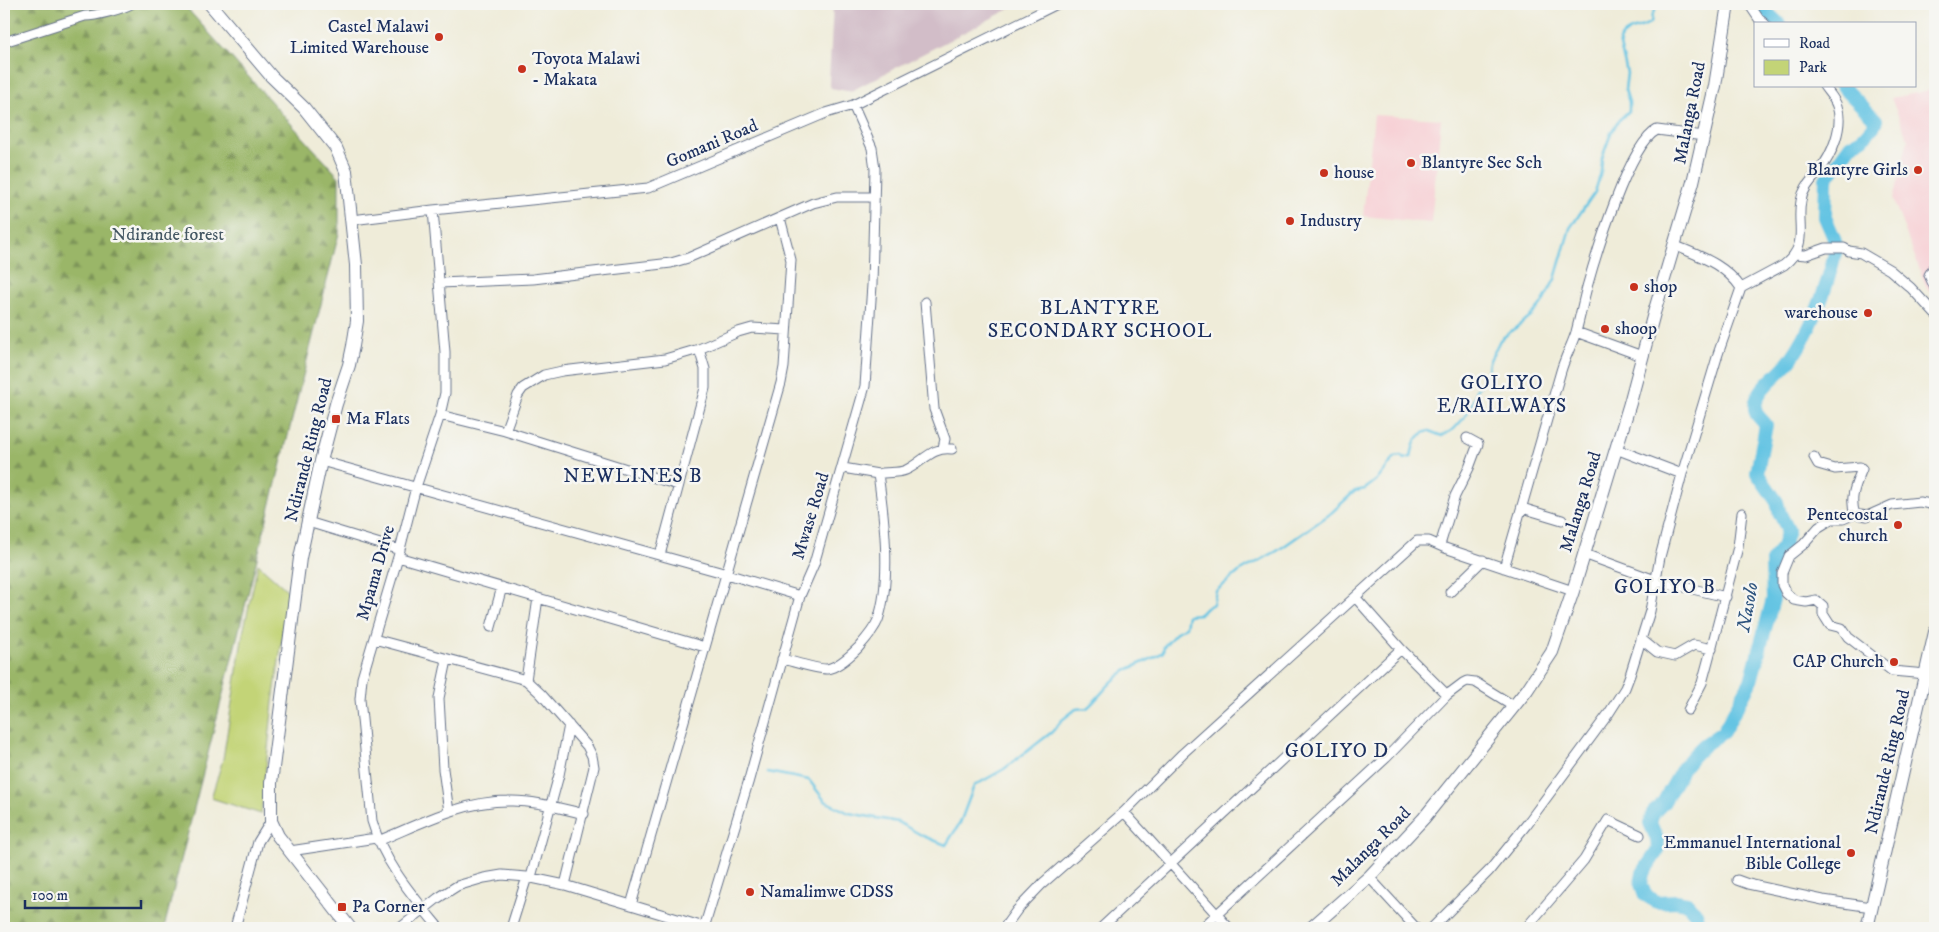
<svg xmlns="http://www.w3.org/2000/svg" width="1939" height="932" font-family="'IM FELL DW Pica',serif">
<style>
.built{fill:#f7cfd4}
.industrial{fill:#d2bdc8}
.green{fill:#c3d477;stroke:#6f826a}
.forest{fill:url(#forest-firs);stroke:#5a7263}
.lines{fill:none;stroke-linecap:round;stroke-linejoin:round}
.stream{stroke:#65c4e3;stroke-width:2.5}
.river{stroke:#65c4e3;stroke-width:14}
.street-casing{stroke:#657189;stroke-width:11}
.secondary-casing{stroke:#657189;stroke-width:14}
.street{stroke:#fff;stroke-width:9}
.secondary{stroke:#fff;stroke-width:12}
.poi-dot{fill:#c8321e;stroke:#f6f6f2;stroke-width:2}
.labels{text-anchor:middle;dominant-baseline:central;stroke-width:5;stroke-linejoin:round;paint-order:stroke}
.poi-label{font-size:18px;fill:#1b2f5e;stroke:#f6f6f2;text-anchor:start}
.street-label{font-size:18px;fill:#1b2f5e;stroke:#f6f6f2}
.park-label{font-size:18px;fill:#455864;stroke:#f6f6f2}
.water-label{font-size:19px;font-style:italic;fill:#2e547f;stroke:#f6f6f2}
.quarter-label{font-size:20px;letter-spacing:1px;fill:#1b2f5e;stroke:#f6f6f2}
</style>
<defs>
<pattern id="forest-firs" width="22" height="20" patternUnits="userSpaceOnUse" patternTransform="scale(1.25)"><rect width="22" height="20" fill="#9ab668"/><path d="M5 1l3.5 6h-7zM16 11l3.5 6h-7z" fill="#7d9459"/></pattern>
</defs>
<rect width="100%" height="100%" fill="#f6f6f2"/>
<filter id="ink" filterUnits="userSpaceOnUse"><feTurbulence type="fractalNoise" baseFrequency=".02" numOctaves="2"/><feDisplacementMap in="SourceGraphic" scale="10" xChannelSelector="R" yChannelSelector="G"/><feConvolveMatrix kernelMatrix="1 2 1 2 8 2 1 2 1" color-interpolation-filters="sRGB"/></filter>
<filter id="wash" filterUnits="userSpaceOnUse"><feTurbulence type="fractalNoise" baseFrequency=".0096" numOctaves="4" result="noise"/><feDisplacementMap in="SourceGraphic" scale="20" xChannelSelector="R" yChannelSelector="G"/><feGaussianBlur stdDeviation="1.12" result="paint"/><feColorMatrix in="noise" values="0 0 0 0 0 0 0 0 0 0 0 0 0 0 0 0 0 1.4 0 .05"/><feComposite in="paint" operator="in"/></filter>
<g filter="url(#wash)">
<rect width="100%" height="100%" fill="#efecd9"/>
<path class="built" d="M1935,89V297L1927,289L1893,199L1908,140L1891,98Z
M1374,115L1441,119L1431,223L1363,216Z"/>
<path class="industrial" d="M833,4H1019L853,90L847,91L831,88L829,82Z"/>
<path class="green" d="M258,564L289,592L273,702L261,814L211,798L223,759L243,633Z"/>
<path class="forest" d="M4,4H183L339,177V233L164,928H4Z"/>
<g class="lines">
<path class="stream" d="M768,772L809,780L825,801L849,813L898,822L923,836L946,845L960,823L974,786L1004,769L1052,732L1062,720L1076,709L1087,708C1099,698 1107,684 1121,674C1132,665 1151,661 1163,652L1164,646L1178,631L1186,627L1188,615L1200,614L1206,608L1213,604L1216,591L1239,572L1277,551L1330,514L1355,491L1365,489L1378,479L1395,457L1401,456L1404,459L1411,457C1413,445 1416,434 1429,431L1442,436L1454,429L1464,418L1474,399L1476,390L1487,377L1489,362L1500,340L1532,315L1543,302L1555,279L1570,228L1595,192L1601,172L1602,158L1611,133L1618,121L1629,111V102L1625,90L1627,73L1619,41C1626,27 1640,30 1651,22L1652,15L1658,4"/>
<path class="river" d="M1762,4L1765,11L1779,24
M1836,246L1834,238L1825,217L1826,179L1850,146L1863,138L1873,127L1876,120L1842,86
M1702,928L1696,914L1687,903L1676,901L1657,902L1645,895L1641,884L1643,873L1658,850L1657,839L1650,823L1653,813L1663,803L1683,768L1693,756L1704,745L1723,732L1751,681L1773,599L1772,560L1783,547L1788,530L1780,514L1777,502L1757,473L1766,425C1762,419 1754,415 1755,407C1757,386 1780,375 1791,359C1814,326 1827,288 1836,249"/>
</g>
</g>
<g filter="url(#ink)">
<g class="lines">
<g class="street-casing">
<path id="street" d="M1749,4L1759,19L1765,24
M4,42L85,16C96,16 122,9 131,4
M433,210L445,352V393L440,415L416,487L398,557L362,678L360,699L372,821C384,863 412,895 439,928
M352,220L433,210L648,188L826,113L853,105L1057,4
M1795,254L1806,255L1826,248H1844L1849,251L1861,253L1890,270L1911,288L1935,314
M1935,265L1929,275L1935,288
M440,283L533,279L671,263L688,258L813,203L837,197H873
M1741,288L1784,265C1810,244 1796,226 1801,201C1803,188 1811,181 1819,171C1832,155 1844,126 1837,106C1835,99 1828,92 1824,86
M925,302L934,409L945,439L943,448
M1576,332L1642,356
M440,415L505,431L678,485
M505,431L518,395L523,388L544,375L562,371L665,359L699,349L738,332L752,328L786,330
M1616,449L1682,474
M1814,457L1818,464L1835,469L1860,467L1862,469C1856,484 1849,498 1855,514
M321,461L727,574L800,596
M878,474C887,471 897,474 906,470C922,463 932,446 952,449
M1522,508L1562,520
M308,522L400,550
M1440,545L1455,496L1469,468L1478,444L1467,438
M1584,554L1655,580L1726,597
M660,555L705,388V369L699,349
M398,557L705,647
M1504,568C1523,502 1542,436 1561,371C1565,357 1572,345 1576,332C1580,317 1583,302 1587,287C1596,255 1629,144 1657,130L1704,136
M1450,592L1483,560
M1356,598L1401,649L1447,695
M491,627L502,587
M374,639L526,680L541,694L587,746L592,756L594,767L565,885
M1641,639L1657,652L1675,656L1694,645L1712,649
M782,659C791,661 820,670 827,669C838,667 850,656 858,648C865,640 874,630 878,620C892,579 884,516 878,474L843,468
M447,660L439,698L443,769L449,812
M1926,674L1892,671L1848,637L1842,628L1830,625L1823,614V606L1816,600L1806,602L1794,600L1786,593L1782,585V573L1789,556L1804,544L1819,527L1832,519H1843L1855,514L1867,516L1892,505L1920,502L1935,505
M526,680L538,598
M1688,710L1702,683L1708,661L1738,547L1742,513
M1124,812L1229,928
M378,841C420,824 462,801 508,801C534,800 559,808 584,814
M290,851L376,838
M531,877L559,775L569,725
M1369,877L1416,928
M1737,880L1748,884L1823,900L1872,907
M631,905L781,383L784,367L791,260L780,218
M235,928L258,842L271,821
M400,928L438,898L457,886L484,878L502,875L527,877L565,885L704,927
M511,928L527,877
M704,928L748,783L800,596L814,564L865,386L872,285L875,169L872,148L853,105
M1004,928L1017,910L1042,884L1124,812L1182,754L1417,541H1429L1445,548L1573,591
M1101,928L1401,649
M1202,928L1386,758L1447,695L1463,683L1467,681L1475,682L1514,706
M1432,928L1489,871L1527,824L1609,713L1625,688L1630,675L1650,611L1660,557L1682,474L1718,354L1741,288C1725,264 1699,256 1674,245
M1526,928L1584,860L1608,820L1640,835"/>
</g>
<g class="secondary-casing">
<path id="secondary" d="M210,4L271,76L304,108L336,148L346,171L356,265L357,321L353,346L349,365L336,404L321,461L300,558L271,783V821L278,836L350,928
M1311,928L1369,877L1424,818L1527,690L1552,652L1573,591L1630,403L1654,313L1693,182L1715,86L1728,4
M1867,928L1935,632"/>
</g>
<use href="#street" class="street"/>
<use href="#secondary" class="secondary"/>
</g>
</g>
<g class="poi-dot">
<circle cx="439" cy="37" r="5"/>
<circle cx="522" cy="69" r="5"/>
<circle cx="1411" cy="163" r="5"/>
<circle cx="1918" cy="170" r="5"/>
<circle cx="1324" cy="173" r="5"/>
<circle cx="1290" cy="221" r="5"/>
<circle cx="1634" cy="287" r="5"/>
<circle cx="1868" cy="313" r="5"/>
<circle cx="1605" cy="329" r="5"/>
<rect x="331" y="414" width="10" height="10" rx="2.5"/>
<circle cx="1898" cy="525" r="5"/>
<circle cx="1894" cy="662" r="5"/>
<circle cx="1851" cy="853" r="5"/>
<circle cx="750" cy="892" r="5"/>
<rect x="337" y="902" width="10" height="10" rx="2.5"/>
</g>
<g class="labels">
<g class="poi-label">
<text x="429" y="27" text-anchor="end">Castel Malawi<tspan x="429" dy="21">Limited Warehouse</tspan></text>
<text x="532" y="59">Toyota Malawi<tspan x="532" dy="21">- Makata</tspan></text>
<text x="1421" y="163">Blantyre Sec Sch</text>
<text x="1908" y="170" text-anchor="end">Blantyre Girls</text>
<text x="1334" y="173">house</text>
<text x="1300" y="221">Industry</text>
<text x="1644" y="287">shop</text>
<text x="1858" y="313" text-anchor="end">warehouse</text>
<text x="1615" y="329">shoop</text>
<text x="346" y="419">Ma Flats</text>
<text x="1888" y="515" text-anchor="end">Pentecostal<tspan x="1888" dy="21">church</tspan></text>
<text x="1884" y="662" text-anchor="end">CAP Church</text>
<text x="1841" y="843" text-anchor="end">Emmanuel International<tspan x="1841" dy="21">Bible College</tspan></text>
<text x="760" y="892">Namalimwe CDSS</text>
<text x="352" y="907">Pa Corner</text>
</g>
<g class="street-label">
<text transform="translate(1690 113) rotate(-79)">Malanga Road</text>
<text transform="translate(712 144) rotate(-23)">Gomani Road</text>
<text transform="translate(309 450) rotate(-76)">Ndirande Ring Road</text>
<text transform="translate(1581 502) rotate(-73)">Malanga Road</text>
<text transform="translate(811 516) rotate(-73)">Mwase Road</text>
<text transform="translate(376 573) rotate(-74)">Mpama Drive</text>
<text transform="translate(1888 762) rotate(-77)">Ndirande Ring Road</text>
<text transform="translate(1371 847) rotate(-45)">Malanga Road</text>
</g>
<g class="park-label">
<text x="168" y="235">Ndirande forest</text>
</g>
<g class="water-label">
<text transform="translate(1748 607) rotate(-80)">Nasolo</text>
</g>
<g class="quarter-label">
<text x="1100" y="308">BLANTYRE<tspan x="1100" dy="23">SECONDARY SCHOOL</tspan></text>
<text x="1502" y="383">GOLIYO<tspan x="1502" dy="23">E/RAILWAYS</tspan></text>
<text x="633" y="476">NEWLINES B</text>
<text x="1665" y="587">GOLIYO B</text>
<text x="1337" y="751">GOLIYO D</text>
</g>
</g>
<rect width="1939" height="932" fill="none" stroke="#f6f6f2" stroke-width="20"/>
<rect x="1754" y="22" width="162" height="65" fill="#f6f6f2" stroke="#9ea6b7"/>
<rect x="1764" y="39" width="25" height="8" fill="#ffffff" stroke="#9ea6b7"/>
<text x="1799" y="48" font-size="15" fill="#1b2f5e">Road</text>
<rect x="1764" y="60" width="25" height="15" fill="#c3d477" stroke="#9ea6b7"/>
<text x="1799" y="72" font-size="15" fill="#1b2f5e">Park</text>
<path d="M25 900v8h116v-8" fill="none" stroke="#1b2f5e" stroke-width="2.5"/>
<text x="32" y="900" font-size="15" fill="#1b2f5e" stroke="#f6f6f2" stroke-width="4" paint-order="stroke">100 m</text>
</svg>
